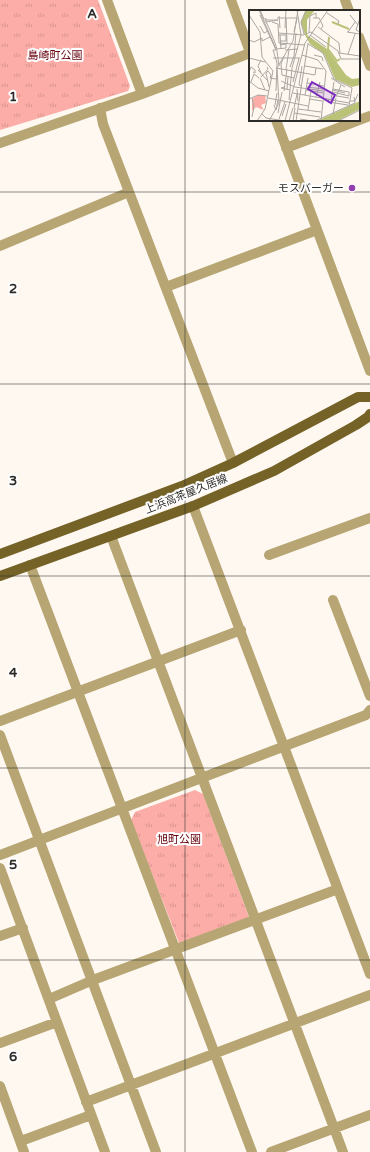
<svg xmlns="http://www.w3.org/2000/svg" width="370" height="1152" font-family="'Varela Round','Noto Sans JP',sans-serif">
<style>
.grass{fill:url(#grass-tufts)}
.lines{fill:none;stroke-linecap:round;stroke-linejoin:round}
.minor{stroke:#b7a673;stroke-width:10}
.major{stroke:#746227;stroke-width:10}
.grid{fill:none;stroke:#2d2b28;stroke-width:1;stroke-opacity:0.55}
.poi-dot{fill:#923eac;stroke:#fff;stroke-width:1.5}
.labels{text-anchor:middle;dominant-baseline:central;stroke-width:4;stroke-linejoin:round;paint-order:stroke}
.park-label{font-size:11px;fill:#67030e;stroke:#fff}
.poi-label{font-size:11px;fill:#2d2b28;stroke:#fff;text-anchor:end}
.street-label{font-size:11px;fill:#2d2b28;stroke:#fff}
.inset-river{fill:none;stroke:#bac277;stroke-width:2}
.inset-road{fill:none;stroke:#aba6a1;stroke-width:1}
.view{fill:#7b2cbf;fill-opacity:0.15;stroke:#7b2cbf;stroke-width:2}
.inset-edge{fill:none;stroke:#2d2b28;stroke-width:2}
.grid-label{font-size:13px;text-anchor:middle;font-weight:bold;fill:#2d2b28;stroke:#fff;stroke-width:4;stroke-linejoin:round;paint-order:stroke}
</style>
<defs>
<pattern id="grass-tufts" width="24" height="20" patternUnits="userSpaceOnUse"><rect width="24" height="20" fill="#fcada7"/><path d="M3 7l-1-3M5 7V3M7 7l1-3M15 17l-1-3M17 17v-4M19 17l1-3" fill="none" stroke="#d89590"/></pattern>
</defs>
<rect width="100%" height="100%" fill="#fff8f1"/>
<path class="grass" d="M0,0H98L130,86L128,91L0,130Z
M195,790L203,794L249,917L179,943L131,820L135,812Z"/>
<g class="lines">
<path class="minor" d="M107,0L142,94
M231,0L250,52
M345,0L349,11
M359,37L370,66
M100,108L103,124L233,463
M276,120L370,371
M359,120L370,116
M0,143L142,94L250,53
M286,148L359,120
M0,246L129,192
M166,287L317,230
M193,506L370,974
M111,536L343,1152
M269,555L370,518
M30,565L252,1152
M333,600L370,696
M0,721L241,630
M0,735L156,1152
M0,855L366,715L370,710
M0,868L105,1152
M0,936L23,928
M49,999L93,980L338,889
M0,1043L57,1022
M0,1086L24,1152
M86,1102L370,995
M21,1141L91,1115
M271,1152L370,1115"/>
<path class="major" d="M0,554L182,486L233,463L358,397H370
M0,576L193,506L274,471L356,425L368,417L370,414"/>
</g>
<path class="grid" d="M185,0V1152M0,192H370M0,384H370M0,576H370M0,768H370M0,960H370"/>
<circle class="poi-dot" cx="352" cy="188" r="4"/>
<g class="labels">
<g class="park-label">
<text x="55" y="55">島崎町公園</text>
<text x="179" y="839">旭町公園</text>
</g>
<g class="poi-label">
<text x="344" y="188">モスバーガー</text>
</g>
<g class="street-label">
<text transform="translate(186 494) rotate(-22)">上浜高茶屋久居線</text>
</g>
</g>
<g transform="translate(249 10)">
<rect width="111" height="111" fill="#fff8f1"/>
<path d="M9,85H16L17,93L12,95L15,100L7,97L3,101V89Z" fill="#fcada7"/>
<path d="M57,0H66L58,10V25L78,39L97,65L103,69L111,68V75L103,77L86,69L75,44L61,34L56,25L52,12ZM111,91V99L90,110L68,111Z" fill="#bac277"/>
<path class="inset-river" d="M83,12L100,19M80,27L79,39L88,51L91,49"/>
<path class="inset-road" d="M10,0L28,41L30,56M11,0L15,9H18M78,3L90,11L89,14M0,5L11,22L13,47L24,61L16,99L8,111M11,5L27,40H24L28,53L27,81M101,5L109,15M30,6L31,18M28,8H48L45,22M37,8L38,33M64,8H70L74,16L72,19M111,8L107,20L111,22M17,12L29,10H16L20,18L26,33L28,39L37,38V34L31,35M23,12L29,14L30,33L56,35M11,16L15,23L19,21M69,17L90,33L91,43M36,18L37,0M60,22L61,6L67,3V8M98,22L111,24M99,22L106,12M29,23L54,25L62,22L89,41L92,49H111M55,24L52,12L57,0M29,25H37V31H31M31,25L32,39M61,25L77,37M0,30L5,32L13,28V31L21,27M59,34L74,43L85,69L103,78L100,96M36,40L49,39M90,43L111,46M99,44L106,24M53,45L69,50L77,61L72,111M65,45L73,47L74,51M35,46L32,54L33,65L45,68M0,48L16,52M24,48H51M12,50L9,56L12,63M56,56L74,59M41,57L45,46L47,23M27,58L66,65L67,58M37,59L40,40M9,60L19,71M0,62L2,57L6,60V63L4,62M12,67L19,59L18,57M11,68L16,80M82,68L96,77M0,71L9,78L20,81M32,71L46,77L74,81M2,72L5,64L10,68M44,72L50,48M58,73L75,76M52,76L50,75L53,56M20,77L17,63L19,61L22,65L21,68L27,69M35,77L32,78L41,80M58,77L74,79M38,79L39,67M48,79L49,91M84,79L100,82V86M57,80L74,83M84,80L96,83M35,81L38,59M84,82L100,86M44,83L100,93M56,85L59,68M88,86L100,88M67,87L71,72M87,87L92,75M3,88L5,97L3,107M19,88L59,96M0,89L9,85L18,86M60,89L73,91M80,89L79,92L99,95M40,90L43,58L52,25L48,0M82,90L85,72M101,91H106L109,84M25,95L27,100L29,90M26,95L28,83M45,98L48,84M49,99L72,102M59,100L62,81M29,103L33,82M45,103L71,107M13,104L17,108L36,111M84,104L87,88M33,106L37,94M30,109L36,92M51,109L63,111M20,111L30,93L28,58L44,31L49,0M36,111L56,33L79,0M40,111L44,98M44,111L46,98M47,111L59,33M66,111L106,93L105,87M89,111L111,100"/>
<path class="view" d="M63,72L86,85L82,93L59,79Z"/>
<rect width="111" height="111" class="inset-edge"/>
</g>
<g class="grid-label">
<text x="92" y="18">A</text>
<text x="13" y="101">1</text>
<text x="13" y="293">2</text>
<text x="13" y="485">3</text>
<text x="13" y="677">4</text>
<text x="13" y="869">5</text>
<text x="13" y="1061">6</text>
</g>
</svg>
